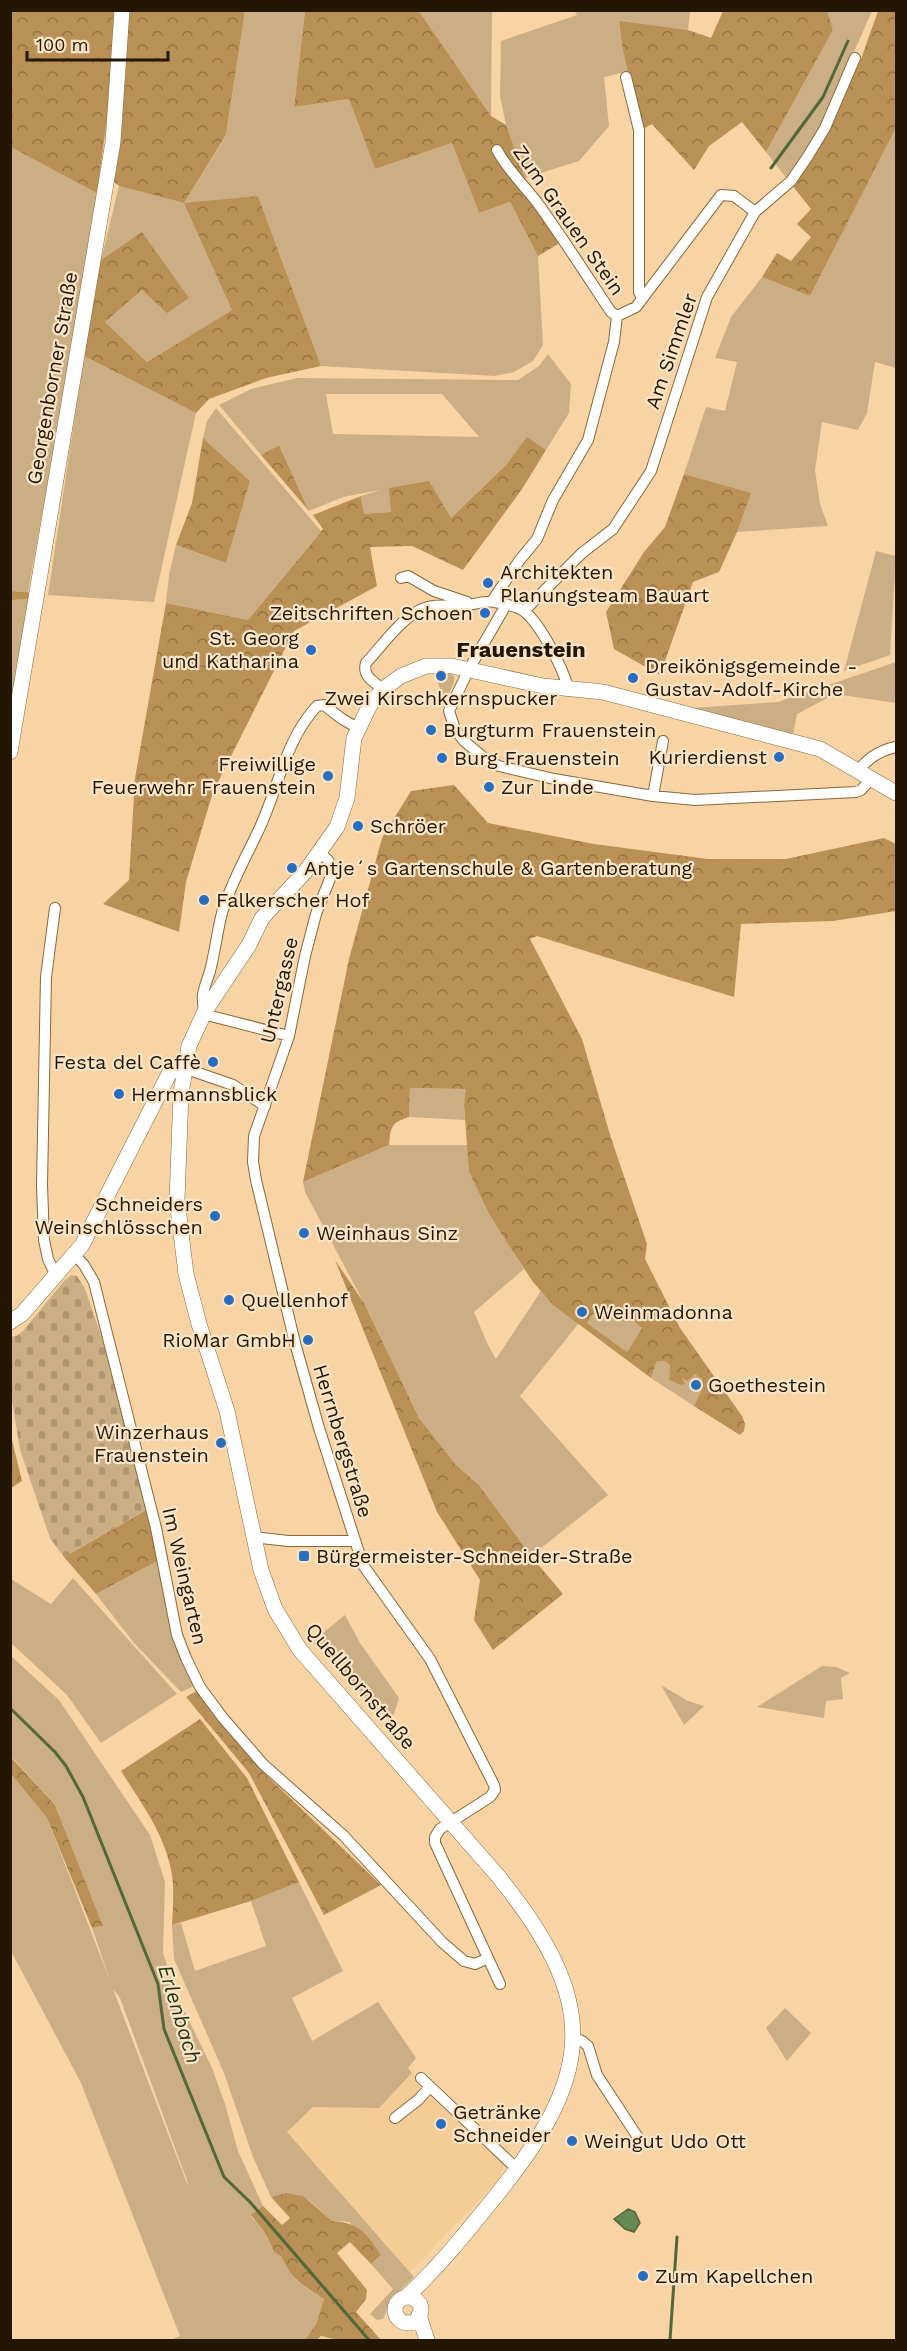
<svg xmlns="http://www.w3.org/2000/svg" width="907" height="2351" font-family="'Work Sans',sans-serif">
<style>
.built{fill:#f4cc95}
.green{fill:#ccae84;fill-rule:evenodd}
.forest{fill:url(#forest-crowns);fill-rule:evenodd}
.cemetery{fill:url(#cemetery-stones)}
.water{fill:url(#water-ripples);stroke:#52683a;stroke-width:1.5}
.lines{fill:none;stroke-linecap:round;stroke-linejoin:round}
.stream{stroke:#52683a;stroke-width:3}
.street-casing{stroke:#87683a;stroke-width:12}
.secondary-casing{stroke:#87683a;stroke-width:16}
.street{stroke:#fff;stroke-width:10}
.secondary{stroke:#fff;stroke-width:15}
.poi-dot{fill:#286dbe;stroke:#f9e4c7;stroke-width:2}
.labels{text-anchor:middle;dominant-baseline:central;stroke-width:4.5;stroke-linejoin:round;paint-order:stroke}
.street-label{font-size:20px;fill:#231704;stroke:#f9e4c7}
.poi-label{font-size:20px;fill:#231704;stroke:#f9e4c7;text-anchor:start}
.water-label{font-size:21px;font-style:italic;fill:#1d350b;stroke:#f9e4c7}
.quarter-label{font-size:22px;font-weight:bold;fill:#231704;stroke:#f9e4c7}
</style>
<defs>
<pattern id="forest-crowns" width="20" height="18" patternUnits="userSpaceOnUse" patternTransform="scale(1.5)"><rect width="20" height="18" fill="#b99055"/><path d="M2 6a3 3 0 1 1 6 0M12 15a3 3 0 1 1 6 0" fill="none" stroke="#967544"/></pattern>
<pattern id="cemetery-stones" width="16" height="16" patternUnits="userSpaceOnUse" patternTransform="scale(1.5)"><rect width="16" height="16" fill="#ccae84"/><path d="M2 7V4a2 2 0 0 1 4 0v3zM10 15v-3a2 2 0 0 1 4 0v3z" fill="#af9570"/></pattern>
<pattern id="water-ripples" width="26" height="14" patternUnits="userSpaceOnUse" patternTransform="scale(1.5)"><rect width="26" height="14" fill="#668a51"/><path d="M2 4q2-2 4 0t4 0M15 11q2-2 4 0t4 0" fill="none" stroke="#547041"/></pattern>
</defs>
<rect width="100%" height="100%" fill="#f8d4a4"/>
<path class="built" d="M412,2073L506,2162L499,2179L410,2272L287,2132L313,2107L379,2108Z"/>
<path class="green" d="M10,11L97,194L81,298L28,592L10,591Z
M245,11H305L294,107L349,99L375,169L452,143L479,213L510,202L538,256L543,345L533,361L514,372L495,376L321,366L258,196L232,310L147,362L105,322L142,290L167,312L188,298L101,260L119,186L184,203L226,136Z
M419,11H492L491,116Z
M575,11H690L688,30L619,22L622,45L629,71L604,77L609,126L579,161L525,178L506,125L500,96L501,41L577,15Z
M827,11H872L819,132L788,180L766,152L833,30Z
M896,128V368L875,362L867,413L858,430L822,422L815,470L820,504L828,526L737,532L750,493L684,474L706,407L725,411L737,362L715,358L731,317L762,277L810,296Z
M548,354L571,384L569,413L546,450L527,438L506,465L451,518L392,512L364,514L361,496L380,490L343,497L309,511L279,445L261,455L219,405L251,389L297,378L518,380L539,366ZM326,394H442L479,437L333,434Z
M84,356L196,413L154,602L48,595Z
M216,408L321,531L248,620L166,603L169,575L176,545L226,563L250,481L203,438L207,421Z
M876,551L896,556L890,655L844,671Z
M33,599L11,729V600Z
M896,662V703L835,694L797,714L793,734L691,708L778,702Z
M433,673H449L454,676V682L446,701Z
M410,1088L467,1089L464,1105L465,1120L409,1117Z
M389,1145H468L469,1172L489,1214L524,1269L474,1312L488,1345L496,1359L541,1291L553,1305L579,1323L520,1396L608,1495L531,1556L479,1485L456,1465L419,1418L364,1303L305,1192L303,1182Z
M609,1311L624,1322L629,1317L642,1328L627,1352L587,1323L593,1314Z
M664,1361L670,1367L669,1380L680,1385L684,1384L683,1378L695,1373L702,1379L703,1387L694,1406L651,1378L655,1362Z
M159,1560L194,1686L181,1692L134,1643L96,1594Z
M73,1578L177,1694L101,1743L67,1695L11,1643V1579L51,1604Z
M345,1615L360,1643L399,1698L391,1723L312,1642Z
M10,1655L59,1700L150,1835L165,1882L163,1953L180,2002L212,2068L225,2104L238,2151L263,2206L251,2216L266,2234L274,2252L282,2257C289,2278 305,2288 324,2299L316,2324L305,2340H171L180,2336L81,2083L11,1951V1774L47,1818L111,1983L92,1928L103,1926L55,1805L11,1756ZM113,1989L120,1998L189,2186L186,2181Z
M822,1666L836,1667L850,1673L841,1678L843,1699L826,1701L824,1718L757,1707Z
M661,1685L688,1701L704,1706L684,1725Z
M299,1882L343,1971L292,1998L312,2041L378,2002L416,2058L408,2068L412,2073L379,2108L313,2107L287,2132L414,2277L392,2298L383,2319L377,2320L370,2314L393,2289L371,2264L381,2255L349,2222L332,2221C310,2202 303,2188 271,2197L253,2157L224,2073L174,1959L172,1925L181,1923L195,1971L266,1946L251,1901Z
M785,2008L811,2033L787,2061L766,2028Z"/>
<path class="forest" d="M827,10L833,30L766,152L742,122L709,146L694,170L652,124L641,130L622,45L619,21L688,30L711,38L723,11Z
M11,11H114L109,104L97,193L11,147Z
M129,11H245L226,135L184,203L258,196L321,366L266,378L209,399L196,413L84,356L101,260L142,232L189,298L167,313L142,290L105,322L147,362L232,310L184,203L119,186L113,181L123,105Z
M305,11H419L491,116L506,125L525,178L565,240L538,256L510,202L479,213L452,143L375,169L349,99L294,107Z
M878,11H896V128L810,296L762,277L777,253L791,261L811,237L797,224L811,209L792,185L820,145L861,59Z
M527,437L546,450L522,489L463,570L412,546L370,547L377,586L294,631L213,792L186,882L179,932L103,904L129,880L135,778L166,603L248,620L323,529L313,515L361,496L364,514L391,512L389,488L429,481L451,518L506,465Z
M203,438L250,481L226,563L176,545L192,503Z
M279,445L309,511L261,455Z
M684,474L751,493L737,532L719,572L693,582L660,675L614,649L606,612L644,552L665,527Z
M10,591L28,592L33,599L11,600Z
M454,785L488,823L594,844L708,859H786L884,838L896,844V911L833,921L741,924L734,997L537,936L530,939L582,1039L611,1138L647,1244L645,1259L680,1328L742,1416L745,1424L744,1431L740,1435L694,1406L703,1387L702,1379L695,1374L687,1381L682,1378L685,1384L680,1385L669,1380L670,1366L664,1361L656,1362L651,1378L553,1305L533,1282L506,1241L489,1214L469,1172L464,1105L466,1089L410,1088L409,1117C391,1123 391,1126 389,1145L303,1182L349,959L382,838L411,791ZM609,1311L611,1317L625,1322L629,1317L642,1328L627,1352L587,1323L593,1314Z
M335,1260L364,1303L419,1418L456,1465L479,1485L531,1556L563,1594L493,1650L474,1620L480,1580L437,1512Z
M10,1432L22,1481L11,1488H10Z
M148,1509L159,1560L96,1594L64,1557Z
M198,1690L264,1773L381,1885L324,1915L249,1773L186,1697Z
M200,1719L247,1778L299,1882L251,1901L172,1925C173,1906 175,1884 170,1865C162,1831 140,1801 121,1771Z
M10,1756L55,1805L103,1926L92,1928L47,1818L11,1774Z
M286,2193L303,2196L332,2221C360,2223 366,2233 381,2255L371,2264L350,2242L337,2253L367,2290L366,2299L356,2312L381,2340H338L321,2336L317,2340H305L316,2324L324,2299C305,2287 289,2278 282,2257L274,2252L266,2234L251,2215L263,2206L282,2225L290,2218L271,2197Z"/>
<path class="cemetery" d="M71,1275L77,1276L85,1289L105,1347L148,1509L64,1557L50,1538L20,1450L11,1394L10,1337L16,1336L23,1331L64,1281Z"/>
<path class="water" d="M628,2209L635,2212L640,2223L634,2232L625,2229L614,2219Z"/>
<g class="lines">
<path class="stream" d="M771,168L823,97L848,41
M10,1708L55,1752L66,1766L83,1797L158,1984L164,2029L224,2177L250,2202L369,2340
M670,2340L677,2237"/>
<g class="street-casing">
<path id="street" d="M626,77L639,130V292L642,298
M497,150C508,171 525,186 539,205C564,240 587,276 611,312L617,316
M617,316L636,307L721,195L734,196L755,212
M401,578L408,576L434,591L467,602
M492,601L519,561L537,539L553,500L588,440L614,342L617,316
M506,605L469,669L449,711L455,729L464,741L488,761L499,766L554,779L653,796L695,800L856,792L861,790L871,779
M524,611L582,553L613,529L651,471L707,297L755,212L791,181L808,156L825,128L855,58
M383,689C374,682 362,676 366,663C382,646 398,622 418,611C433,603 447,606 463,606C473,605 485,600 495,602C504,604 518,606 525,612C541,625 563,668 568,688
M858,771C868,758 880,750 896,747
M653,796L663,741
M55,908L46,977L42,1185L44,1240L48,1259L56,1276
M205,1011C199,996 206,985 210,971C215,952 217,932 222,913C231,882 248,854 261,825C279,785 286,739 317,706L324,705L342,719L358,728
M203,1014L289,1036
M184,1068L233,1085L265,1106
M75,1255L84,1265L94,1282L156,1528L177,1635L186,1658L200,1687L223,1718L263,1764L344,1836L442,1942L464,1961L475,1964L488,1958L435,1843V1837L440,1829L490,1797L495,1790L494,1785L430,1659L363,1565L319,1428L295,1343L256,1180L253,1162L254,1136L289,1036L305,956L316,914L333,871L328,860L320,853
M253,1537L288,1541H354
M488,1958L500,1984
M573,2038L582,2041L588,2046L597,2075L639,2139
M421,2078L517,2169
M395,2118L418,2100L430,2087"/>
</g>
<g class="secondary-casing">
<path id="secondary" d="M10,752L113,142L122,10
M10,1322L22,1314L82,1245L169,1074L175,1069L184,1068
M406,2297C441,2265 470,2228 499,2192C598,2069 597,1999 498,1876L300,1650L275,1609L261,1570L227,1411L199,1324L186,1274L177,1200L181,1093L189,1046L205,1011L249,945L262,918L305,872L337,827L347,798L354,738L370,705L383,689L401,676L426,666H452L543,686L603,692L820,749L896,793
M395 2310a13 13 0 1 1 26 0a13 13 0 1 1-26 0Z
M419,2315L427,2340"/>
</g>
<use href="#street" class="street"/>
<use href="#secondary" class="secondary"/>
</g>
<g class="poi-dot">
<circle cx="488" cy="583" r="6"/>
<circle cx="485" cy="613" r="6"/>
<circle cx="311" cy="650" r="6"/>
<circle cx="441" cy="676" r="6"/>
<circle cx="633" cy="678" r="6"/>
<circle cx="431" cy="730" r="6"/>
<circle cx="779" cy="757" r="6"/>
<circle cx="442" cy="758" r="6"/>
<circle cx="328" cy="776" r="6"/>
<circle cx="489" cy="787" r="6"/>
<circle cx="358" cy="826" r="6"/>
<circle cx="292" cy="868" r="6"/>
<circle cx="204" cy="900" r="6"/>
<circle cx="213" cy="1062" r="6"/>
<circle cx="119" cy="1094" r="6"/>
<circle cx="215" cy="1216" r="6"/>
<circle cx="304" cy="1233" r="6"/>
<circle cx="229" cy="1300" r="6"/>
<circle cx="582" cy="1312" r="6"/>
<circle cx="308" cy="1340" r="6"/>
<circle cx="696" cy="1385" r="6"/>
<circle cx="221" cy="1443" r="6"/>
<rect x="298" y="1550" width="12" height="12" rx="3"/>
<circle cx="441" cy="2124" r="6"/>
<circle cx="572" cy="2141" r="6"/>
<circle cx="643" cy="2276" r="6"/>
</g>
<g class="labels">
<g class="street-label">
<text transform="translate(569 220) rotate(55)">Zum Grauen Stein</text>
<text transform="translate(671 351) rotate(-71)">Am Simmler</text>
<text transform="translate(52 378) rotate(-80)">Georgenborner Straße</text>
<text transform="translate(279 990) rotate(-77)">Untergasse</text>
<text transform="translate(343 1441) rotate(73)">Herrnbergstraße</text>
<text transform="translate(185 1576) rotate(77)">Im Weingarten</text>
<text transform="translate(361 1686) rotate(50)">Quellbornstraße</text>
</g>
<g class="poi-label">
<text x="500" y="572">Architekten<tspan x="500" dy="23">Planungsteam Bauart</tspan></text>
<text x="473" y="613" text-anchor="end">Zeitschriften Schoen</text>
<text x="299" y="638" text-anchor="end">St. Georg<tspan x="299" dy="23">und Katharina</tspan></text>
<text x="645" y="666">Dreikönigsgemeinde -<tspan x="645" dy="23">Gustav-Adolf-Kirche</tspan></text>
<text x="441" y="698" text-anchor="middle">Zwei Kirschkernspucker</text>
<text x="443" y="730">Burgturm Frauenstein</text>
<text x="767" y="757" text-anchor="end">Kurierdienst</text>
<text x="454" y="758">Burg Frauenstein</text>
<text x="316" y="764" text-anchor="end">Freiwillige<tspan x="316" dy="23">Feuerwehr Frauenstein</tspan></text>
<text x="501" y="787">Zur Linde</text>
<text x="370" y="826">Schröer</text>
<text x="304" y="868">Antje´s Gartenschule &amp; Gartenberatung</text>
<text x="216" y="900">Falkerscher Hof</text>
<text x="201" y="1062" text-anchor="end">Festa del Caffè</text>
<text x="131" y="1094">Hermannsblick</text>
<text x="203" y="1204" text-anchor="end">Schneiders<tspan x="203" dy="23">Weinschlösschen</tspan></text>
<text x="316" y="1233">Weinhaus Sinz</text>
<text x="241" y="1300">Quellenhof</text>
<text x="594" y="1312">Weinmadonna</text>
<text x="296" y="1340" text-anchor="end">RioMar GmbH</text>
<text x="708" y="1385">Goethestein</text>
<text x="209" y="1432" text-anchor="end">Winzerhaus<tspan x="209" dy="23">Frauenstein</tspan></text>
<text x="316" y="1556">Bürgermeister-Schneider-Straße</text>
<text x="453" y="2112">Getränke<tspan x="453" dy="23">Schneider</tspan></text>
<text x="584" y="2141">Weingut Udo Ott</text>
<text x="655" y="2276">Zum Kapellchen</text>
</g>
<g class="water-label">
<text transform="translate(180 2014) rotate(73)">Erlenbach</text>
</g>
<g class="quarter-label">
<text x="521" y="649">Frauenstein</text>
</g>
</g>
<rect width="907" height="2351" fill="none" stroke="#231704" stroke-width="24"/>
<path d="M27 51v9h141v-9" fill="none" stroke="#231704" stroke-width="3"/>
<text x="36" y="51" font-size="18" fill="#231704" stroke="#f9e4c7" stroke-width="4.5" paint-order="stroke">100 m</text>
</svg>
